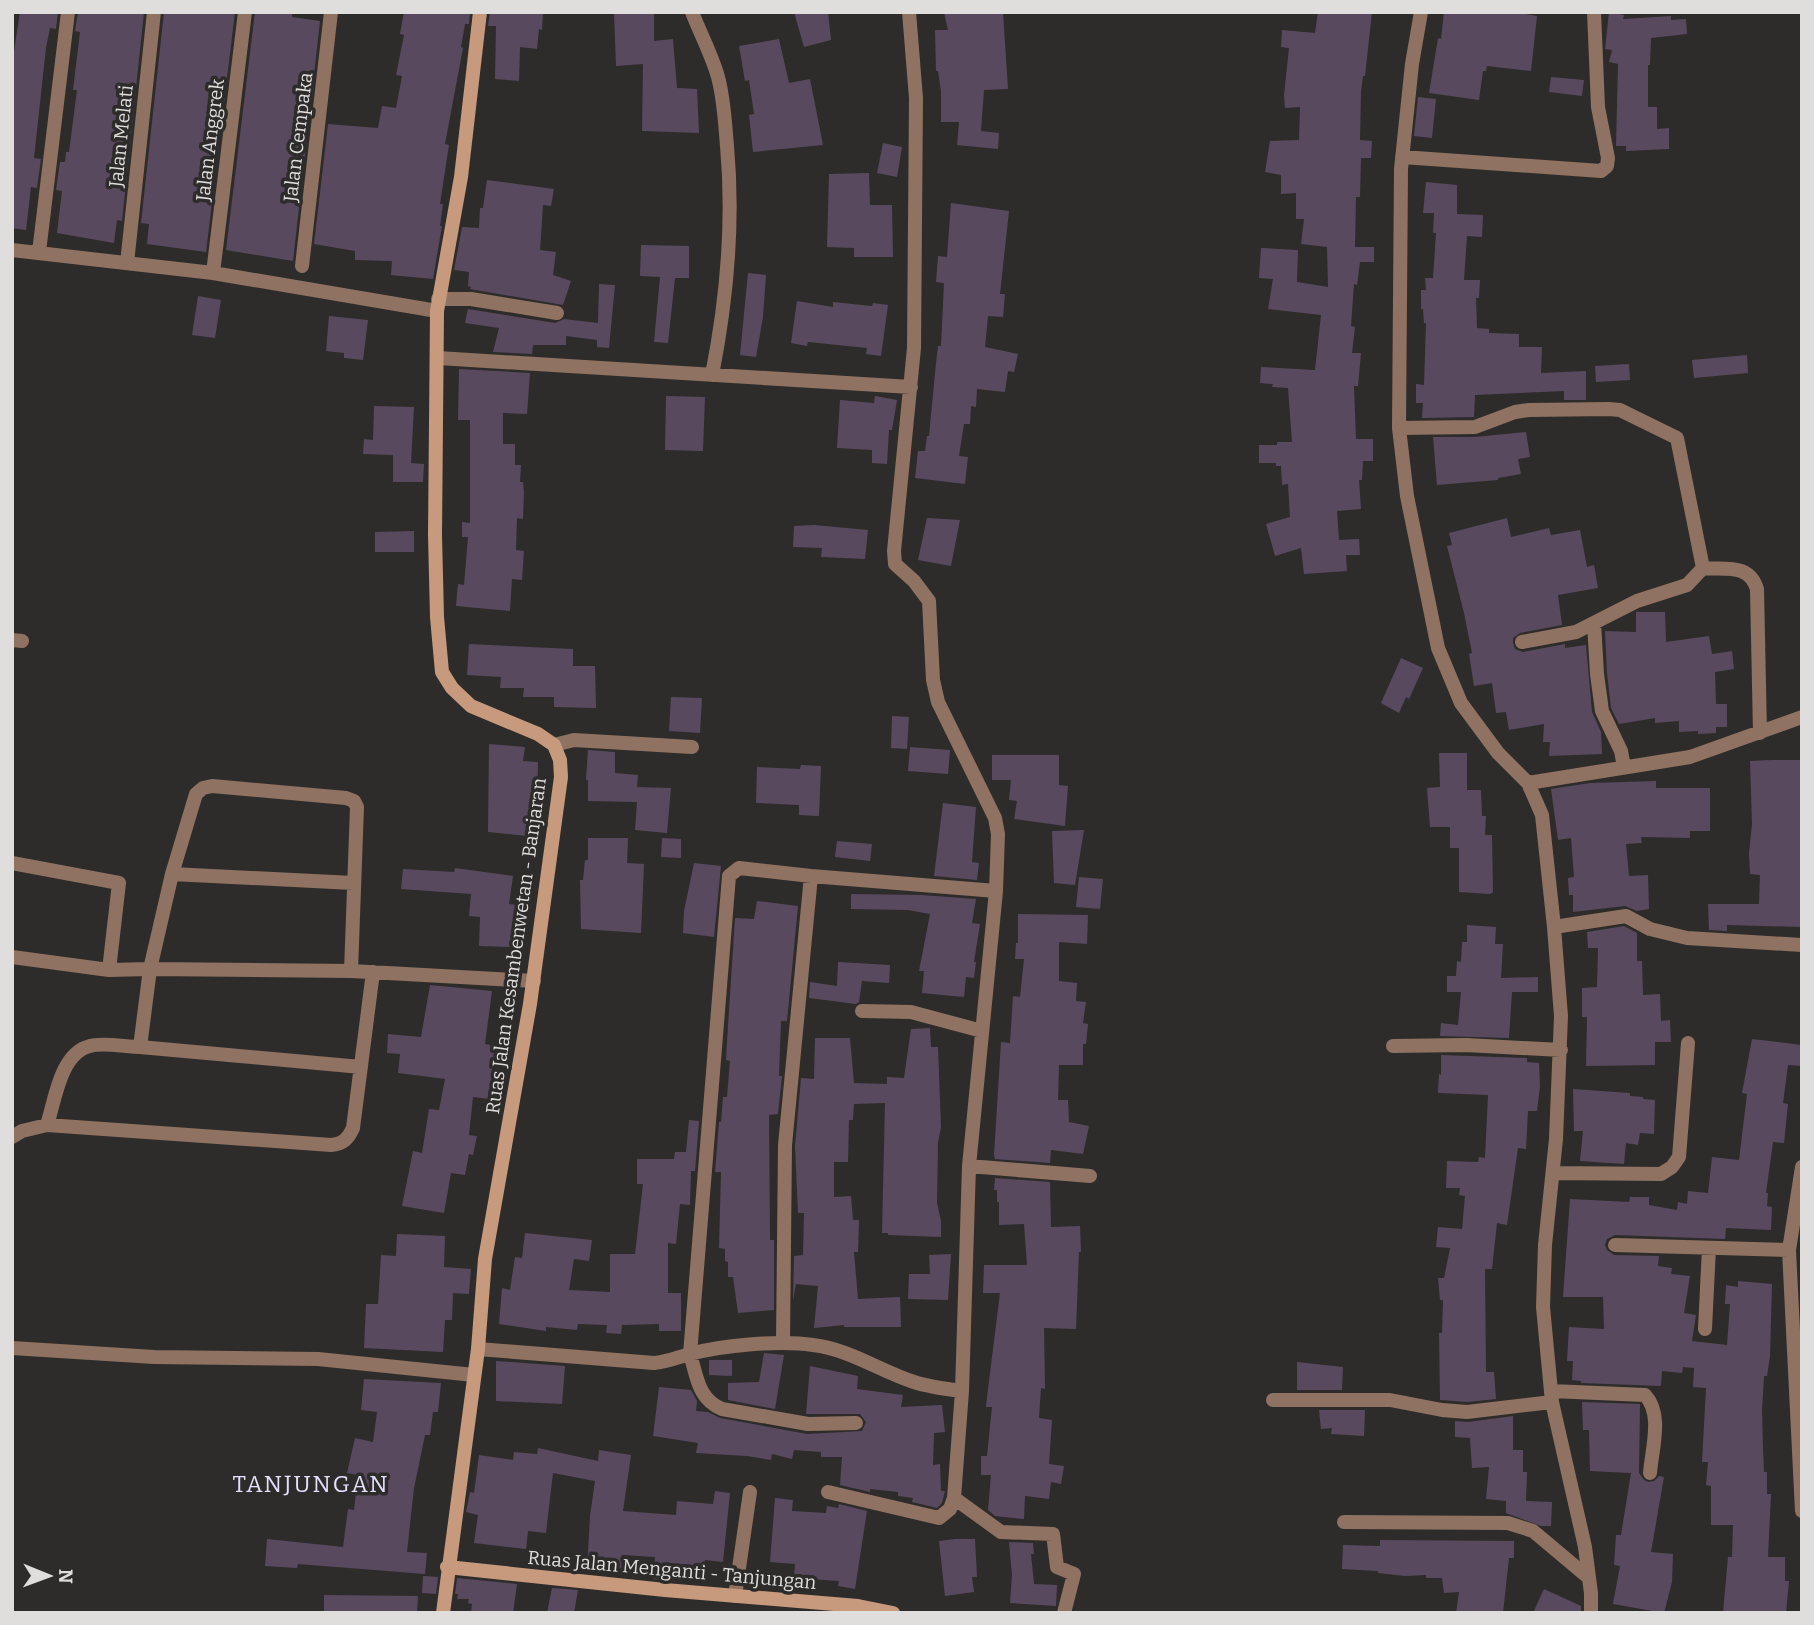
<svg xmlns="http://www.w3.org/2000/svg" width="1814" height="1625" font-family="Bitter,serif">
<style>
.building{fill:#58495f}
.lines{fill:none;stroke-linecap:round;stroke-linejoin:round}
.minor{stroke:#8f7261;stroke-width:14}
.secondary{stroke:#c7997d;stroke-width:14}
.labels{text-anchor:middle;dominant-baseline:central;stroke-width:7;stroke-linejoin:round;paint-order:stroke}
.street-label{font-size:19px;fill:#dfdedc;stroke:#2e2c2a}
.quarter-label{font-size:23px;letter-spacing:2px;fill:#e5dffc;stroke:#2e2c2a}
</style>
<rect width="100%" height="100%" fill="#2e2c2a"/>
<path class="building" d="M20,12H58L56,29L50,28L46,48L34,158L41,159L37,188L31,187L26,230L12,228V64Z
M78,12H144L122,221L117,220L114,243L57,233L62,191L56,190L60,162H65L66,152H69L77,90H73L80,32L75,31Z
M164,12H235L206,252L147,244L149,224L141,223Z
M255,12H292V17L320,21L293,261L226,250Z
M404,12H470L469,24H465L461,47L463,48L445,144L449,145L440,204H443L440,226H442L433,279L391,275L392,261L355,260V251L314,244L328,124L378,128L382,106L396,108L402,76L396,75L404,35L400,34Z
M490,12H543L542,30L539,29L537,49L520,47L519,81L495,79L496,26H488Z
M654,12V41L673,39L677,88L697,89L699,133L642,131L643,64L616,66L614,13Z
M794,12H828L831,40L804,47Z
M944,12H1003L1008,89L984,90L981,131L999,133L998,149L957,145L959,122H941V91L938,71H936L935,30H948Z
M1318,12H1372L1365,76H1363L1361,92L1360,140L1372,141L1371,158H1361L1360,197H1356L1355,247H1374V262H1360L1357,285L1354,284L1351,326L1355,327L1352,353H1361L1358,386H1354L1356,439H1373V461H1363L1362,480H1359L1361,509L1337,511L1339,540L1359,539L1360,555H1346L1347,571L1304,574L1301,548L1275,556L1266,524L1290,517L1288,484L1282,485L1281,466H1276V463H1259V445H1277V442H1292L1288,388L1272,387L1273,384L1260,383L1261,367L1315,370L1321,315L1268,309L1273,279L1259,278L1261,248L1298,250L1297,282L1328,287L1327,247L1301,244L1304,219H1296V193L1281,194V175L1265,172L1270,141L1299,140L1300,107L1285,108L1284,95L1289,48L1281,47L1282,30L1315,33Z
M1444,12L1497,14V12H1514L1537,16L1531,71L1487,66L1486,71H1483L1479,100L1429,93L1438,38L1441,39Z
M1609,12L1624,15L1623,19L1671,16V20L1686,19L1687,34L1651,38L1650,65H1648V107H1657V129L1669,128V149L1626,151V146H1616L1618,64L1609,62L1612,50L1605,49Z
M779,39L789,83L810,79L823,145L753,152L749,115L754,114L749,80L745,81L739,46Z
M1551,77L1584,80L1582,96L1549,92Z
M1418,97L1436,99L1432,138L1414,136Z
M883,143L902,147L897,177L877,173Z
M869,173L870,205H892L893,257H854V248L827,247L829,174Z
M487,180L554,189L551,206L543,205L540,250L556,252L553,275L571,281L563,305L470,289L471,287L468,286L469,272L454,270L462,227L479,228L480,208H483Z
M1426,182L1457,185V214L1483,215L1482,237L1467,236L1464,280H1480L1479,298H1476L1477,328L1489,329V333L1519,334V347H1542L1541,373L1586,371V400H1564V391L1475,395L1474,417L1422,418L1423,403H1416V384L1424,385L1426,323H1424L1423,309H1421V290H1426L1425,278H1433L1436,233H1433L1434,213H1423Z
M951,203L1009,211L1000,294H1005L1003,317L988,316L985,347L1018,354L1014,372L1008,371L1005,392L977,389L976,407L971,406L970,424H964L959,456L968,457L965,484L915,478L918,451H925L927,436H929L936,363L938,346H941L944,283L936,282L938,256L947,257Z
M641,245L689,246V278H675L668,343L654,342L660,277L640,276Z
M748,273L766,275L763,317L756,357L740,355Z
M599,284L615,285L609,348L597,347V340L566,336V345H533L532,354L493,352L499,328L465,323L468,309L555,323L564,319L598,323Z
M198,296L221,300L215,338L192,335Z
M797,301L833,307V302L872,306L873,303L888,305L881,356L866,354L867,348L808,342L807,346L791,343Z
M329,316L368,320L363,360L344,358V353L326,351Z
M1747,355L1748,373L1694,378L1692,360Z
M1629,364L1630,380L1596,382L1595,366Z
M459,369L530,373L527,414L503,413V444H515V465H521L520,482H523L524,492L523,519L517,518L516,550L524,551L522,580L512,579L510,611L456,606L458,584L464,585L468,537H462V522L470,523V420H458Z
M666,396L705,397L703,451L665,450Z
M875,396L897,400L892,430H889L887,464L872,463V450L837,448L840,400L874,403Z
M374,406L414,407L411,463L424,464L423,482H393V455L363,454L364,439L373,440Z
M1526,432L1530,457L1518,459L1521,474L1498,478V480L1437,485L1433,437H1475Z
M927,518L960,520L951,566L918,560Z
M1507,518L1511,537L1549,528L1551,535L1580,530L1587,567L1594,565L1598,588L1558,595L1562,625L1520,633L1513,638V643L1515,649L1523,652L1565,644V648L1586,645L1592,712L1601,732L1602,754L1549,756L1550,742H1543L1544,724L1509,730L1506,712L1496,713L1492,683L1474,686L1469,654L1472,653L1464,613L1447,546L1452,545L1449,533Z
M814,525L868,530L865,559L821,557L822,548L793,547L794,526Z
M414,531V552H375V532Z
M1636,612H1665L1666,642L1709,636L1712,654L1732,651L1734,669L1715,672L1716,704H1727V727H1716V733L1698,734V731L1679,732V721L1655,723V718L1619,724L1611,708L1607,673L1605,631L1636,632Z
M469,644L573,649V666H595L596,708L554,707V697H523L524,688H500L501,677L467,675Z
M1401,658L1423,668L1409,699L1406,697L1399,713L1381,703Z
M671,697L702,698L700,733L669,731Z
M892,716L909,717L907,749L891,748Z
M489,744L525,747L523,761L538,762L536,837L488,832Z
M910,747L950,750L948,774L908,771Z
M588,750L615,752V773L638,775L637,787L671,788L667,833L635,830L637,802L588,801V780H586Z
M1439,753H1467V790H1481L1482,816H1486L1485,835H1492L1493,892L1490,894L1459,892V848H1450V827H1430L1427,788L1440,787Z
M992,755H1059V785L1068,786L1065,826L1014,819L1017,801L1009,800L1011,780H992Z
M1772,760H1802V927L1727,925V931L1709,930L1708,904H1759L1760,875L1750,874L1749,853L1752,824L1750,761Z
M801,765L821,766L819,816L799,815V805L756,803L757,767L800,769Z
M1656,781V788H1710V831H1690V838L1641,837L1642,843L1626,844L1629,876L1648,875L1649,909L1637,911L1625,906L1573,912V895H1569L1568,878L1574,877L1571,838L1558,840L1551,789L1590,783Z
M943,803L976,807L972,862L979,863L977,880L934,876Z
M1084,830L1075,885L1054,883L1052,831Z
M588,838H628L627,863L644,864L641,933L581,929L580,880H583L585,860H588Z
M662,838L681,839V858L661,857Z
M837,841L872,844L870,861L835,857Z
M694,863L721,866L714,937L683,933L684,911Z
M455,868L513,876L509,904L517,905L513,947L479,946L480,917L469,916L471,894L401,889L403,869L454,872Z
M1079,877L1103,879L1100,909L1076,907Z
M851,894L921,895L976,899L972,923L980,924L974,962H976L974,978L966,977L964,997L922,993L924,971H919L930,914L908,910L851,909Z
M757,901L798,906L787,1021H781L779,1076H782L778,1114L769,1115L770,1240H774V1310L738,1313L733,1277H728V1262L725,1261V1249L719,1248L721,1172H715L719,1122H721L723,1097H727L730,1061L726,1060L727,1042L735,918L754,919Z
M1018,914L1088,915L1087,944L1059,942V981L1077,983L1076,1001L1086,1002L1083,1023L1088,1024L1086,1044H1083V1065H1059L1058,1100H1068L1069,1122L1089,1126L1083,1154L1051,1150L1050,1163L995,1159L994,1155L1001,1042L1010,1043L1013,996L1020,997L1024,959H1015L1016,943H1018Z
M1467,925L1496,927L1495,944H1503L1501,978L1538,977V992H1512L1509,1038L1440,1036L1441,1023L1458,1025L1461,992H1447V976H1456L1457,961L1461,962L1462,942H1467Z
M1624,926L1637,933V961H1642L1643,995L1660,994L1661,1021L1670,1020L1671,1042H1655V1065L1586,1066L1587,1017H1582V988L1597,987L1598,948H1588L1587,932Z
M838,962L890,965L889,983L862,981L859,1002L856,1004L809,998L810,982L837,986Z
M430,985L492,991L485,1044L510,1049L507,1064L493,1061L489,1099L473,1097L469,1135L477,1136L473,1155L469,1154L465,1175L451,1173L444,1213L402,1206L413,1151L422,1153L429,1109L439,1110L445,1079L398,1073L400,1054L387,1053L388,1034L421,1037Z
M930,1028L931,1047H938L941,1127L938,1143L937,1203L941,1221V1237L888,1235V1233H882L885,1103L854,1104L853,1120H849L848,1162H834V1197L851,1196L853,1220H859L858,1252H854L858,1299L900,1297L901,1327H844V1325L814,1328L818,1286L796,1284L793,1301L794,1256L803,1255L804,1213H798L795,1146L801,1078L814,1079L815,1038H850L854,1083L887,1084V1077L904,1078L911,1029Z
M1752,1039L1802,1045V1066L1788,1065L1783,1103L1788,1104L1784,1143L1773,1142L1766,1193H1768L1767,1206L1772,1207L1771,1230L1726,1228L1725,1239L1615,1235L1607,1239L1605,1245L1607,1250L1614,1255L1659,1256L1658,1266L1672,1268L1671,1274L1690,1276L1684,1313L1696,1315L1692,1341L1727,1345L1730,1304H1725L1726,1285L1738,1287V1281L1772,1284L1770,1356L1767,1376H1764L1762,1411L1763,1449L1764,1472H1767V1494H1771L1768,1557H1785V1581H1789L1786,1613H1723L1728,1557H1732L1733,1525H1711V1486L1706,1485L1708,1462H1702L1706,1388L1693,1387L1694,1368L1683,1367L1682,1373L1662,1371L1661,1386L1581,1383V1381L1572,1380L1573,1361H1567L1569,1327L1604,1329L1603,1297H1563L1570,1199L1629,1202L1630,1197H1649V1205L1677,1210L1678,1202L1687,1204L1688,1191L1708,1193L1712,1157L1739,1160L1747,1094L1742,1093Z
M1441,1055L1527,1058V1062L1539,1063L1540,1086L1537,1111H1528L1526,1149L1518,1148L1507,1225L1497,1223L1492,1269H1485L1486,1372H1494L1496,1399L1467,1402L1440,1400L1439,1333H1442L1443,1300H1440L1438,1278H1444L1450,1248L1436,1247L1438,1227L1462,1229L1465,1196L1459,1195L1460,1188H1446L1447,1161L1478,1162L1479,1157L1485,1158L1488,1095L1438,1093L1439,1074L1441,1075Z
M1573,1089L1630,1093V1096L1643,1097V1099L1655,1100L1654,1134L1640,1133L1638,1145L1626,1143L1624,1164L1580,1161L1583,1131H1574Z
M689,1120L699,1121L695,1171H691L690,1205L680,1204L676,1244L668,1243V1293H681V1331H659V1324L622,1325L621,1334L606,1333L607,1325L578,1324L577,1330L546,1327V1331L499,1324L502,1288L510,1290L515,1257L522,1258L525,1233L592,1240L589,1261L574,1259L569,1290L610,1292V1254H635L643,1184H637V1159H674L675,1152H686Z
M995,1178L1050,1182L1051,1227L1080,1226L1081,1252H1079L1076,1329L1044,1328L1045,1389L1041,1388L1039,1418L1052,1420L1049,1464L1064,1466L1061,1484L1051,1482L1049,1499L1025,1496L1024,1519L995,1516L988,1510L991,1475H981V1456H987L992,1407H986L987,1397L1000,1293H983L984,1265H1027L1024,1224L999,1225V1202H997V1190H994Z
M397,1234L445,1236L444,1267L471,1269L469,1294L453,1293L452,1320H445L443,1352L364,1348L366,1304H378L381,1255L396,1256Z
M951,1254L948,1300L908,1299L909,1274H930L929,1255Z
M764,1353L784,1355L775,1409L728,1400V1383L759,1382Z
M709,1360H732V1376L709,1375Z
M496,1361L565,1366L562,1404L496,1401Z
M1297,1362L1343,1367L1342,1390H1297Z
M810,1366L858,1376L857,1389L903,1395L901,1407L942,1405L945,1432L934,1433L933,1465L940,1464L941,1491H945L942,1503L937,1508L912,1502L913,1498L898,1496V1492L870,1489V1492L840,1485L842,1457H821V1452L794,1450L792,1459L772,1454L771,1460L747,1456L696,1453L698,1443L653,1436L659,1387L691,1390L697,1401L696,1411L708,1412L720,1418L807,1434L862,1431L866,1422L860,1414H806Z
M364,1379L441,1383L438,1412H433L430,1435H425L414,1488L407,1552L427,1553L425,1574L298,1564L297,1568L265,1566L267,1539L343,1547L348,1509L354,1510L358,1475L347,1473L355,1438L373,1442L377,1412L361,1410Z
M1582,1402L1640,1404L1639,1473L1644,1480L1648,1482L1654,1481L1659,1476L1664,1477L1651,1552L1673,1554L1672,1582L1664,1613L1613,1604L1620,1566L1614,1565L1616,1535H1621L1631,1473L1590,1471L1589,1430H1583Z
M1319,1410H1365L1364,1436L1331,1434L1332,1428L1321,1429Z
M1513,1416V1450H1523V1472H1527L1526,1501L1552,1502L1551,1526H1541L1506,1513V1501L1486,1499L1489,1467L1472,1468L1470,1438L1455,1437V1421L1468,1422Z
M538,1448L598,1461L599,1450L631,1455L623,1511L676,1515L677,1501L713,1504L715,1491L730,1493L723,1562L705,1560L702,1579L666,1575V1580L653,1579L655,1557L622,1555L621,1571L587,1570L590,1516L595,1481L553,1473L546,1533L528,1531L526,1549L474,1543L478,1515L466,1512L470,1492L474,1493L479,1455L513,1460L514,1452L537,1454Z
M775,1498L793,1500L792,1511L826,1513L827,1506L838,1508L839,1504L867,1511L855,1589L838,1586L839,1581L794,1578L795,1564L770,1562Z
M955,1539H975L977,1577H972L974,1592L945,1596L939,1541Z
M1380,1540L1514,1541V1558H1509L1503,1613H1456L1459,1592L1444,1593L1442,1578H1426V1575L1405,1576L1378,1573V1571L1342,1569L1343,1545L1380,1546Z
M1009,1542L1033,1543L1034,1554H1031L1034,1584L1057,1585L1056,1606L1010,1603L1012,1575Z
M423,1576L438,1577L436,1594L422,1593Z
M457,1578L517,1584L513,1613H471L472,1604L468,1603L469,1599H457L458,1594H455Z
M552,1588L578,1590L574,1613H547Z
M1544,1589L1581,1606V1613H1533Z
M324,1595L418,1596L417,1613H324Z"/>
<g class="lines">
<path class="minor" d="M692,12C700,33 712,55 718,77C724,99 725,123 727,146C734,223 727,299 712,375
M1421,12L1412,64L1401,169L1399,428L1407,496L1438,648L1461,703L1498,753L1528,783L1542,815L1554,927L1561,1016L1556,1139L1545,1245L1543,1307L1552,1402L1585,1547L1591,1593V1613
M1402,157L1601,171L1607,166L1608,158L1598,107L1594,12
M12,250L213,273L437,311
M39,252L68,12
M127,263L154,12
M302,266L331,12
M213,273L245,12
M438,299H471L557,313
M438,358L911,387
M1399,428L1475,427L1515,412L1529,410L1609,409L1620,410L1677,438L1703,568C1726,570 1749,563 1757,589L1760,733
M1594,623L1597,674L1602,711L1621,751L1624,767
M12,640L22,641
M1522,642L1576,632L1637,601L1687,585L1703,568
M554,745L574,740L692,747
M1528,783L1690,757L1802,717
M12,863L119,883L109,970
M172,874L353,883
M1554,927L1626,916L1650,929L1687,938L1802,945
M12,957L109,970L150,969L172,874L196,794L203,788L212,786L346,798L354,801L357,807L351,971
M862,1011L911,1012L982,1031
M1393,1046L1466,1045L1561,1050
M140,1047L361,1067
M47,1125C55,1101 60,1053 90,1046C102,1042 127,1047 140,1047L150,969L351,971L534,981
M12,1137L22,1131L47,1125L331,1145C343,1144 348,1139 353,1128L373,972
M969,1166L1090,1176
M1802,1167L1789,1250L1802,1511
M1553,1173L1661,1174L1672,1167L1679,1157L1688,1043
M1615,1245L1789,1250
M1705,1329L1709,1248
M783,1343L785,1145L811,876
M12,1348L154,1357L318,1359L474,1375
M478,1349L654,1363C668,1362 678,1357 690,1354C723,1345 780,1340 813,1345C849,1349 880,1371 914,1382C929,1387 946,1389 962,1391
M1551,1391L1645,1395C1663,1414 1652,1448 1650,1473
M1273,1400H1390L1442,1410L1467,1412L1552,1402
M856,1423L808,1424L722,1409C698,1399 697,1377 690,1354L729,876L739,868L811,876L996,891
M828,1492L939,1518L950,1509L954,1498L962,1391L969,1166L996,891L998,834L995,818L938,702L933,680L929,601L914,581L895,564L894,551L914,348L916,98L909,12
M954,1498L1001,1532L1053,1534L1057,1567L1074,1574L1064,1613
M1344,1522L1508,1523L1533,1531L1589,1578
M735,1596L750,1492"/>
<path class="secondary" d="M447,1567L665,1590L858,1606L893,1613
M443,1613L478,1349L485,1259L530,1004L561,777L560,760L554,745L538,734L471,706L452,688L442,672L437,617L435,535L437,311L461,177L480,12"/>
</g>
<g class="labels">
<g class="street-label">
<text transform="translate(121 136) rotate(-84)">Jalan Melati</text>
<text transform="translate(298 137) rotate(-83)">Jalan Cempaka</text>
<text transform="translate(210 140) rotate(-83)">Jalan Anggrek</text>
<text transform="translate(516 946) rotate(-82)">Ruas Jalan Kesambenwetan - Banjaran</text>
<text transform="translate(672 1570) rotate(5)">Ruas Jalan Menganti - Tanjungan</text>
</g>
<g class="quarter-label">
<text x="311" y="1484">TANJUNGAN</text>
</g>
</g>
<rect width="1814" height="1625" fill="none" stroke="#dfdedc" stroke-width="28"/>
<g transform="translate(49 1576) rotate(91)" stroke="#2e2c2a" stroke-width="5" paint-order="stroke">
<path d="M0-5L12 26L0 18L-12 26Z" fill="#dfdedc"/>
<text y="-10" font-size="19" font-weight="bold" text-anchor="middle" fill="#dfdedc">N</text>
</g>
</svg>
